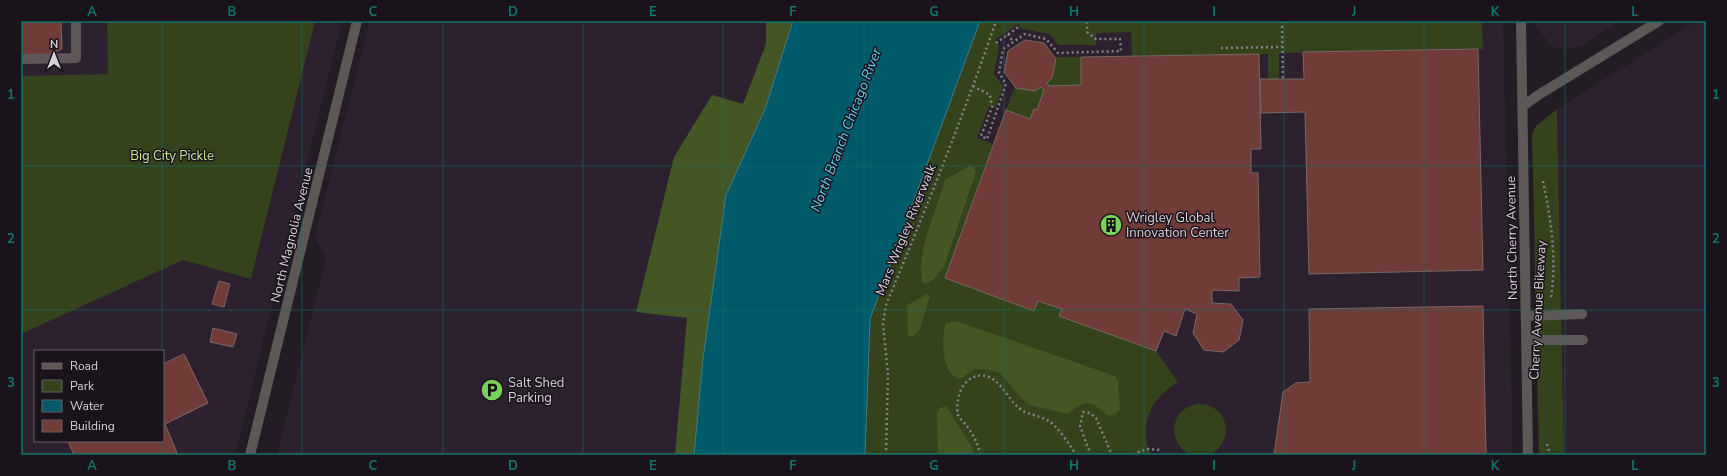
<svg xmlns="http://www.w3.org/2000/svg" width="1727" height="476" font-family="'Nunito Sans',sans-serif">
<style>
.built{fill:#2d212f;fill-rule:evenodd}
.green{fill:#34431c}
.forest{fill:#435624}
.water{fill:#005a6a;stroke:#407e8b}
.building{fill:#713b37;stroke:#776866}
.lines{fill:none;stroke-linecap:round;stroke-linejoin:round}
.path{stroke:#868087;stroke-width:2.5;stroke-dasharray:2 3;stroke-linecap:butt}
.minor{stroke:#5e5757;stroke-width:10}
.grid{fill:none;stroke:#0f766e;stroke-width:1;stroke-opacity:0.55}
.labels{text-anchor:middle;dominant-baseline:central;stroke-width:3;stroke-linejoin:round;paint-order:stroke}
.park-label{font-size:13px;fill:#c8e799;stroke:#1a131b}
.poi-label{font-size:13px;fill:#d7d2d8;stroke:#1a131b;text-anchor:start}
.street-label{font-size:13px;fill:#d7d2d8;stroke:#1a131b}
.water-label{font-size:14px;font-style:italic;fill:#62d1ea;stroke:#1a131b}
.neatline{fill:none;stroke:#0f766e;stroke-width:1.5}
.grid-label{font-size:13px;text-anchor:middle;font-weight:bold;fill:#0f766e}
</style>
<rect width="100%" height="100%" fill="#231c25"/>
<path class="built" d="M21,21H342L235,455H21ZM35,351H163V441H35Z
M370,21H793L765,109L726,195L703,359L694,455H277L326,258L315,237Z
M980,21H1503L1513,455H865Z
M1531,21H1620L1582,45L1567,49L1553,47Z
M1697,21H1706V455H1564L1557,109Z"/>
<path class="green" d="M107,21H315L251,279L183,260L21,334V76L108,74Z
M980,21H1482L1483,49L1279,53V79H1268V54L1132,56L1131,32L1096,33V45H1058L1050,34L1022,29L1018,24L995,40L999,46L994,74L1003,86L995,108L989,106L977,138L993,144L945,278L1034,311L1038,301L1062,309L1060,316L1156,351L1178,382C1161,393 1148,406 1146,428C1146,438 1146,446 1152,455H865L870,319Z
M1054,57H1081V85L1049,86L1047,83L1052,78L1056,59Z
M1015,86L1041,87L1044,90L1037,110L1034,109L1030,119L1006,110Z
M1557,109L1564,455H1539L1532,134L1536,126Z
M1174 430a26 26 0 1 1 52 0a26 26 0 1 1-52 0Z"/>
<path class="forest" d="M766,21H793L765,109L726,195L703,359L694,455H675L687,318L636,312L674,157L712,95L743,104L766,44Z
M969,166L974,167L976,172L944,267L934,279L927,284L922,282C917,247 936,213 945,180Z
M927,294L930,296L920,329L912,337L908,336L907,305Z
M956,321L1115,376L1118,381L1120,409L1115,415H1107C1088,398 1085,401 1067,414L1030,405L1021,398L1000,373L985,369H975L960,379C941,375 941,337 946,323Z
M946,406L971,446L974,455H938L937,413L940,408Z"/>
<path class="water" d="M793,21H980L870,319L865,455H694L703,359L726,195L765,109Z"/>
<path class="building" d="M21,21H61L62,49L48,55H21Z
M1025,40L1044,43L1056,59L1052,78L1047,83L1049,86L1081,85V57L1259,54L1261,149H1251V173H1258L1260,277L1239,278V291L1212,290V303L1231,304L1243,320L1239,340L1223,352L1204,350L1193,333L1197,314L1185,309L1176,336L1164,331L1156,351L1059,316L1062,309L1038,301L1034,311L945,278L1006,110L1030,119L1034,109L1037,110L1044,90L1041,87L1035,91L1016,88L1004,72L1008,51Z
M1478,49L1483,270L1309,274L1305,112L1261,113L1260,79H1304L1303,52Z
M219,281L230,284L224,307L212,304Z
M1483,306L1486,455H1274L1283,392L1296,383L1310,382L1309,309Z
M213,328L237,334L233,347L210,342Z
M184,354L208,403L165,424L178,455H74L68,441H163V364Z"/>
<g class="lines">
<path class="path" d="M1282,21L1283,79
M1008,34L1013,42
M996,43L1020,26
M1221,48L1282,47
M973,86L990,95L992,107L981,136L987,139L1006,84L999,73L1003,49L1025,34L1046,39L1058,53L1121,51L1120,39H1096L1087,32V21
M1543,181C1551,220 1557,258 1551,297
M1547,444L1550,455
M886,455L888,374L883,324L886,305C925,211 963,117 996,21
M980,455C978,443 973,434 966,425C964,422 960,419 958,415C957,412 957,404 958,400C959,391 964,382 972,378C995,366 1006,398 1019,408C1027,415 1038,415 1047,420C1056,424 1071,446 1076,455
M1089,455L1090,453L1080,426L1083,412L1090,413L1096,418L1112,455
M1134,455L1135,453L1148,449L1161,450"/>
<path class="minor" d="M1521,21L1528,455
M21,59L76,58V21
M1523,106L1540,94L1659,21
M1526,316L1582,314
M1526,340H1583
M250,455L357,21"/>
</g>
<path class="grid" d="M162,21V351M302,21V455M443,21V455M583,21V455M723,21V455M864,21V455M1004,21V455M1144,21V455M1284,21V455M1424,21V455M1565,21V455M21,166H1706M21,310H1706M162,441V455"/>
<defs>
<g id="building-disc" transform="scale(1.15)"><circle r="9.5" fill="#78d158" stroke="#1a131b"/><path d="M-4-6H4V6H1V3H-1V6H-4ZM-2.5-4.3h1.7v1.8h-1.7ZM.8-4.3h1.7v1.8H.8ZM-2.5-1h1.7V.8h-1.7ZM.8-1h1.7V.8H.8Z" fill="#111"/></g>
<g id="parking-disc" transform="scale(1.15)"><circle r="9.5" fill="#78d158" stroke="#1a131b"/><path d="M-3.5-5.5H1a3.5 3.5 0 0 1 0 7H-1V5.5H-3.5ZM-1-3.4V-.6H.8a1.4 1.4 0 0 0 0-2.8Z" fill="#111"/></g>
</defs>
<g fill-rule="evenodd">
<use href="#building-disc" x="1111" y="225"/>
<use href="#parking-disc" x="492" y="390"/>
</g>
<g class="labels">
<g class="park-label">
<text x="172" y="156">Big City Pickle</text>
</g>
<g class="poi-label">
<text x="1126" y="218">Wrigley Global<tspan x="1126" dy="15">Innovation Center</tspan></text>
<text x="508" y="383">Salt Shed<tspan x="508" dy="15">Parking</tspan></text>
</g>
<g class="street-label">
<text transform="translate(906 230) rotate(-68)">Mars Wrigley Riverwalk</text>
<text transform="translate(292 235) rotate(-76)">North Magnolia Avenue</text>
<text transform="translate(1512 238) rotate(-91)">North Cherry Avenue</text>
<text transform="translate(1538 310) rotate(-87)">Cherry Avenue Bikeway</text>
</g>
<g class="water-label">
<text transform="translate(846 130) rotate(-69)">North Branch Chicago River</text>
</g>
</g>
<rect width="1727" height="476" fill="none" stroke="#1a131b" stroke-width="44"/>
<rect x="34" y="350" width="130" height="92" fill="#1a131b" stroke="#665f67"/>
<rect x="42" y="363" width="20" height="6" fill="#5e5757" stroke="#665f67"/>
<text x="70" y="370" font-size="12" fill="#d7d2d8">Road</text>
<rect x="42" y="380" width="20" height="12" fill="#34431c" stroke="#665f67"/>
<text x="70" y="390" font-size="12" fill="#d7d2d8">Park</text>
<rect x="42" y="400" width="20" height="12" fill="#005a6a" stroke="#665f67"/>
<text x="70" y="410" font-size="12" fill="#d7d2d8">Water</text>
<rect x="42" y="420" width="20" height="12" fill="#713b37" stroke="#665f67"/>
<text x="70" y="430" font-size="12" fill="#d7d2d8">Building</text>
<g transform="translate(54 54)" stroke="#1a131b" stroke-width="3" paint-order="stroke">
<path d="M0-3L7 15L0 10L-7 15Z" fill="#d7d2d8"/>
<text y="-6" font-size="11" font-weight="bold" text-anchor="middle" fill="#d7d2d8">N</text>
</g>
<rect x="22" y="22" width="1683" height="432" class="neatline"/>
<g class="grid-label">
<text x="92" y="16">A</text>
<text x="232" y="16">B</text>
<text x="373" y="16">C</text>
<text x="513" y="16">D</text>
<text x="653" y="16">E</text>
<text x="793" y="16">F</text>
<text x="934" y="16">G</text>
<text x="1074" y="16">H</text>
<text x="1214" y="16">I</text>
<text x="1354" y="16">J</text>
<text x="1495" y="16">K</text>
<text x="1635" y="16">L</text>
<text x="11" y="99">1</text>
<text x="1716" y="99">1</text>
<text x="11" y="243">2</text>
<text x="1716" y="243">2</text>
<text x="11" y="387">3</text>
<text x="1716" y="387">3</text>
<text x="92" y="470">A</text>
<text x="232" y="470">B</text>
<text x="373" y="470">C</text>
<text x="513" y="470">D</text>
<text x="653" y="470">E</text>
<text x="793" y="470">F</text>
<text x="934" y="470">G</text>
<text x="1074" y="470">H</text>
<text x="1214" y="470">I</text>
<text x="1354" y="470">J</text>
<text x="1495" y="470">K</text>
<text x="1635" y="470">L</text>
</g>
</svg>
